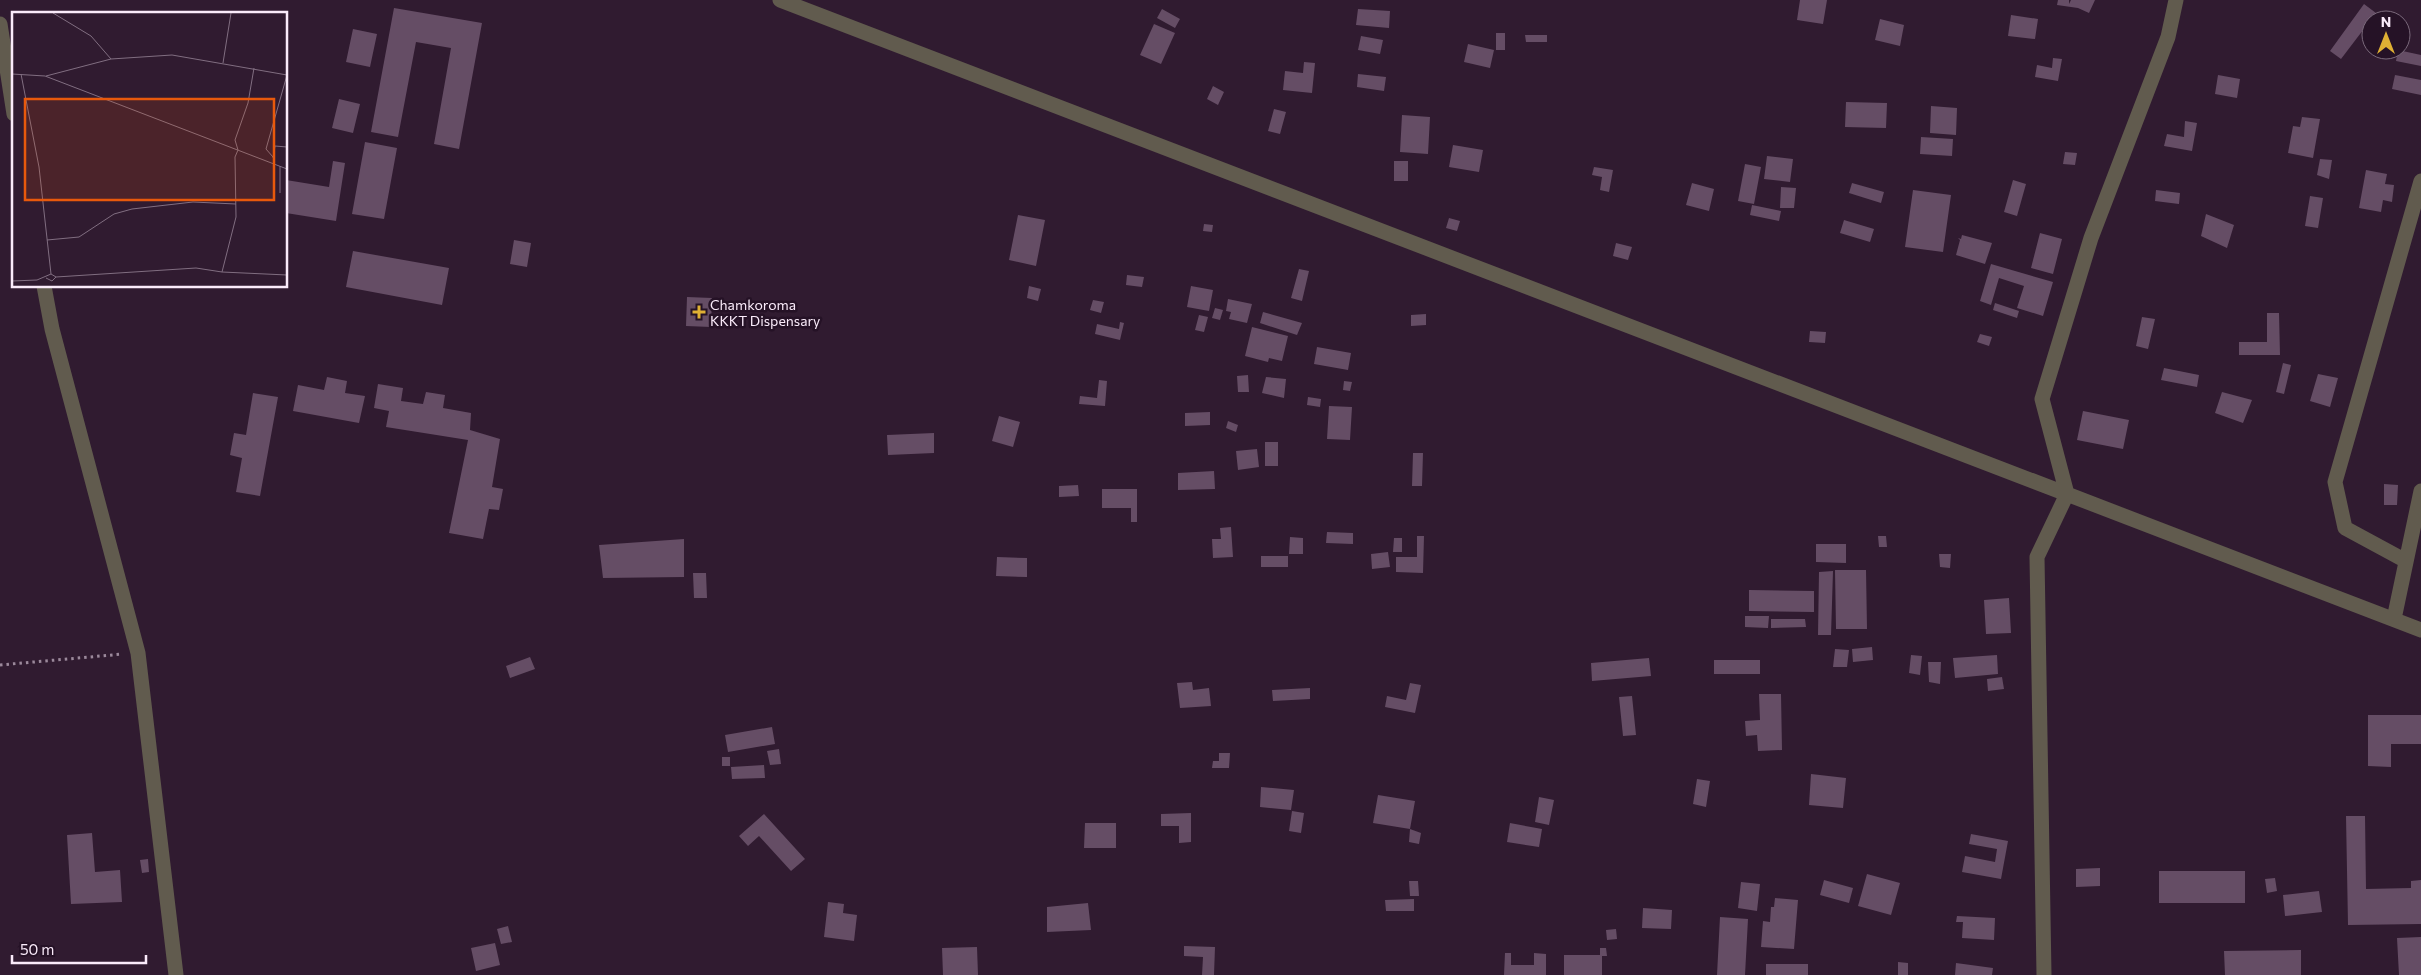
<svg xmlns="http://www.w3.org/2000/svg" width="2421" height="975" font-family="Commissioner,sans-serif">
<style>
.building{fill:#654d65}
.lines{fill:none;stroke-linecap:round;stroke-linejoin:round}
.path{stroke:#9b899b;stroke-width:3;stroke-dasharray:2.5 4;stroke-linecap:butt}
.minor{stroke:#615b4e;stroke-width:15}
.poi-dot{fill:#dfb034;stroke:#251226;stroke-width:2}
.labels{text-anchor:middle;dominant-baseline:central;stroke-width:5;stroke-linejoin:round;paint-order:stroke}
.poi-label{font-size:14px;fill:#faebfa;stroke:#251226;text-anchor:start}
.inset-road{fill:none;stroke:#816e81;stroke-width:1}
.view{fill:#e8590c;fill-opacity:0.15;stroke:#e8590c;stroke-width:2.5}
.inset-edge{fill:none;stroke:#faebfa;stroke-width:2.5}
</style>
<rect width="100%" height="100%" fill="#301b30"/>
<path class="building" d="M1800,0H1827L1823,24L1797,20Z
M2058,0H2069V4L2071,0H2095L2089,13L2078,8L2057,5Z
M2364,4L2376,13L2341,59L2330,51Z
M394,8L482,23L459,149L434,144L451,48L416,42L398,137L371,132Z
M1162,9L1180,19L1175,28L1157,18Z
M1358,9L1390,11L1389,28L1356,25Z
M2011,15L2038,19L2035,39L2008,36Z
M1880,19L1904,25L1900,46L1875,40Z
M1154,24L1175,33L1161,64L1140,55Z
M353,29L377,34L370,67L346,62Z
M1496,33H1505V50H1496Z
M1525,35H1547V42H1526Z
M1361,36L1383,40L1380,54L1358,50Z
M1468,44L1494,50L1490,68L1464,62Z
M2398,50L2421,55V66L2396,61Z
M2053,58L2062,59L2058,81L2035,77L2037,65L2052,68Z
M1304,62L1315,63L1312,93L1283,90L1285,71L1303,73Z
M1358,74L1386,77L1384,91L1357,87Z
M2218,75L2240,79L2237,98L2215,94Z
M2395,75L2421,80V95L2392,89Z
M1213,86L1224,92L1218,105L1207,99Z
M339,99L360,104L353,133L332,128Z
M1846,102L1887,103L1886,128L1845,127Z
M1931,106L1957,108L1956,135L1930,133Z
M1274,109L1286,112L1280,134L1268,131Z
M1402,115L1430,117L1428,154L1400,152Z
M2302,117L2320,119L2313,158L2288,153L2293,126L2300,127Z
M2185,121L2197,123L2192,151L2164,146L2167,134L2184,137Z
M1921,137L1953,139L1952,156L1920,154Z
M365,142L397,148L384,219L352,214Z
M1453,145L1483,150L1479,172L1449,167Z
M2065,152L2077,153L2075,165L2063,164Z
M1767,156L1793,159L1790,182L1764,179Z
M2320,159L2332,160L2329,179L2317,175Z
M333,161L345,163L336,221L286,213V180L329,187Z
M1394,161H1408V181H1394Z
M1745,164L1761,167L1754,204L1738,201Z
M1594,167L1613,170L1609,192L1600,190L1602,177L1592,175Z
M2366,170L2387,174L2385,184L2394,185L2392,202L2383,200L2381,212L2359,208Z
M2013,180L2026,184L2017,216L2004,212Z
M1692,183L1714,189L1709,211L1686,205Z
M1852,183L1884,192L1881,203L1849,193Z
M1781,187L1796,188L1794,208H1780Z
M1913,190L1951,195L1943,252L1905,247Z
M2156,190L2180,193L2179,204L2155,201Z
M2310,196L2323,198L2318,228L2305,226Z
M1752,205L1781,211L1779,221L1750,215Z
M2206,214L2234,225L2227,248L2201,236Z
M1018,215L1045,220L1036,266L1009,260Z
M1449,218L1460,221L1457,231L1446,228Z
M1844,220L1874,229L1870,242L1840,233Z
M1204,224L1213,225L1212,232L1203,231Z
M2040,233L2062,239L2053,274L2031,268Z
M1962,235L1992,243L1985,264L1956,255L1960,240L1958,238L1961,239Z
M514,240L531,243L527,267L510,264Z
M1616,243L1632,247L1628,260L1613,256Z
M353,251L449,268L442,305L346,287Z
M1991,264L2053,282L2043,316L2017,308L2024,286L1999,278L1991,305L1980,301Z
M1299,269L1309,271L1302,301L1291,298Z
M1127,275L1144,277L1142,287L1126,285Z
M1029,286L1041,289L1038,301L1027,298Z
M1191,286L1213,290L1209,311L1187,307Z
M687,297L712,298L711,327L686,326Z
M1228,299L1252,304L1247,323L1229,319L1231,312L1226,311Z
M1093,300L1104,302L1101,313L1090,310Z
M1995,303L2019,311L2017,318L1993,310Z
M1215,308L1223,310L1220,320L1212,318Z
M1263,312L1302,323L1297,335L1260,323Z
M2267,313H2279L2280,355H2239V342H2267Z
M1426,314V325L1411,326V315Z
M1199,315L1208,317L1204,332L1195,330Z
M2142,317L2155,319L2148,349L2136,346Z
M1120,322L1124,323L1120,340L1095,334L1097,324L1119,329Z
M1252,327L1288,336L1282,361L1269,358L1268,362L1245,356Z
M1810,331L1826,332L1825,343L1809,342Z
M1980,334L1992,337L1989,346L1977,342Z
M1317,347L1351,353L1348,370L1314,364Z
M2283,363L2291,365L2284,394L2276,392Z
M2164,368L2199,375L2197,387L2161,380Z
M2318,374L2338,378L2330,407L2310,401Z
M1248,375L1249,392H1238L1237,376Z
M327,377L347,381L345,393L365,396L359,423L293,411L298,385L324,390Z
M1266,377L1286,379L1284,398L1262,393Z
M1099,380L1107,381L1105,406L1079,404L1080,396L1097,398Z
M1344,381L1352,382L1350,391L1343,390Z
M378,384L403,388L401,401L423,404L426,392L445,395L443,408L471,413L470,430L500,439L492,487L503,489L499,510L489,509L483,539L449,533L468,440L386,427L389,411L374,408Z
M2222,392L2252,400L2243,423L2215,413Z
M253,393L278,397L260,496L236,492L242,458L230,455L234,433L246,435Z
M1308,397L1321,399L1320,407L1307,405Z
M1329,406L1352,407L1350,440L1327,439Z
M2083,411L2129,420L2123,449L2077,440Z
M1210,412V425L1185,426V413Z
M999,416L1020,422L1013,447L992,441Z
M1228,421L1238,425L1236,432L1226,428Z
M934,433V453L888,455L887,435Z
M1265,442H1278V466H1265Z
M1257,449L1259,467L1238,470L1236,451Z
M1413,453H1423L1422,486H1412Z
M1214,471L1215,489L1178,490V473Z
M2384,484L2398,485L2397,505H2384Z
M1078,485L1079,496L1059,497V486Z
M1102,489H1137V522H1131V508H1102Z
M1231,527L1233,557L1213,558L1212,539H1221L1220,528Z
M1327,532L1353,533V544L1326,543Z
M1417,536H1424L1423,573L1396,572V557H1417Z
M1878,536H1886L1887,547H1879Z
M1290,537L1303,538V554H1289Z
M1394,538H1402V552H1393Z
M684,539V577L603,578L599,545Z
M1816,544H1846V563L1816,562Z
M1388,552L1390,567L1372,569L1371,554Z
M1939,554H1951L1950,568L1940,567Z
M1261,556H1288V567H1261Z
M997,557L1027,558V577L996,576Z
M1835,570H1866L1867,629H1836Z
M1833,571L1831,635H1818L1819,572Z
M693,573H706L707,598H694Z
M1749,590L1814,591V612L1749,611Z
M2009,598L2011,633L1986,634L1984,600Z
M1745,616H1769L1768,628L1745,627Z
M1771,619H1805L1806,627L1771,628Z
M1872,647L1873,660L1853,662L1852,649Z
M1835,649L1849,650L1847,667H1833Z
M1911,655L1922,656L1920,675L1909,673Z
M1997,655L1998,674L1955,678L1953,658Z
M530,657L535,669L510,678L506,666Z
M1649,658L1651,676L1592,681L1591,663Z
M1714,660H1760V674H1714Z
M1928,662H1941L1940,684L1929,682Z
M2002,677L2004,689L1988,691L1987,679Z
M1192,682L1193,690L1209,688L1211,706L1180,708L1177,683Z
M1410,683L1421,685L1415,713L1385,707L1387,696L1406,700Z
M1310,688V699L1273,701L1272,690Z
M1759,694H1781L1782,750L1758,751L1757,735L1746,736L1745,721L1760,720Z
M1632,696L1636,735L1623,736L1619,697Z
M2368,715H2421V744H2391V767L2368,766Z
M772,727L775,744L728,752L725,735Z
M779,749L781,764L770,765L767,751Z
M1219,753H1230L1229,768H1212L1213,761H1219Z
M722,757H730V766H722Z
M764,765L765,778L732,779L731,767Z
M1811,774L1846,778L1843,808L1809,805Z
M1697,779L1710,781L1706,807L1693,804Z
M1261,787L1294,790L1291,810L1260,807Z
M1378,795L1415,801L1410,829L1373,823Z
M1539,797L1554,800L1549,825L1535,822Z
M1292,811L1304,813L1301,833L1289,831Z
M1191,813V842L1179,843V826H1161V814Z
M764,814L805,859L791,871L759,836L748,846L739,836Z
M2346,816H2365L2366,889L2411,888V881L2421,880V924L2348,925Z
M1085,823H1116V848H1084Z
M1510,823L1542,829L1539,847L1507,842Z
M1410,829L1421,833L1419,844L1409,842Z
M92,833L95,872L120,870L122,902L71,904L67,835Z
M1971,834L2008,841L2001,879L1962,872L1965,856L1995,862L1997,849L1969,844Z
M148,859L149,872L142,873L140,860Z
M2100,868V886L2076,887V869Z
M2159,871H2245V903H2159Z
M1867,874L1900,883L1891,915L1858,906Z
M2275,878L2277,891L2267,893L2265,879Z
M1824,880L1853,888L1849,903L1820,895Z
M1409,881H1418L1419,896H1410Z
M1741,882L1760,884L1757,911L1738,908Z
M2319,891L2322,912L2285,916L2283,895Z
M1775,898L1798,900L1794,949L1761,947L1763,921L1770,922L1771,907H1774Z
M1414,899V911H1386L1385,900Z
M828,902L844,904L843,913L857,915L854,941L824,937Z
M1088,903L1091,930L1047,932V907Z
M1643,908L1672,910L1671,929L1642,928Z
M1957,916L1995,918L1994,940L1962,938L1963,922H1956Z
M1720,917L1748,919L1745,975H1717Z
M508,926L512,942L501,944L497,929Z
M1616,929L1617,939L1607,940L1606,930Z
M2421,937V975H2399L2397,938Z
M495,943L500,965L476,971L471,948Z
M1184,946L1215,947L1214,975H1202L1203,957L1184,956Z
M977,947L978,975H943L942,948Z
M1600,948H1606L1607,956H1602V975H1564V955H1600Z
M2301,950V975H2225L2224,951Z
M1505,953H1511V965H1534V953L1546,954V975H1504Z
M1898,962L1908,963V975H1898Z
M1956,963L1993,968L1992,975H1955Z
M1766,964H1808V975H1766Z"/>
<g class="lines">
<path class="path" d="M0,665L123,654"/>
<path class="minor" d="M780,0L2421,630
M0,24L14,114
M44,286L52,329L138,653L176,975
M2406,561L2345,528L2335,482L2421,181
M2394,619L2421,491
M2044,975L2037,557L2067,494L2042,399L2091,238L2168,37L2176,0"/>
</g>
<path class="poi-dot" d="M696.5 304.5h5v5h5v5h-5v5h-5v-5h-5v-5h5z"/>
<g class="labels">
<g class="poi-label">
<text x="710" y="304">Chamkoroma<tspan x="710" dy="16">KKKT Dispensary</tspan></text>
</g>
</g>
<g transform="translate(12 12)">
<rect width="275" height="275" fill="#301b30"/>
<path class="inset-road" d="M41,1L79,24L99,47M211,51L219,1M0,62L33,64L275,157M9,62L27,155L39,262M34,64L99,47L160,43L275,63M261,145L254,137L275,63M261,146L263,134L275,135M268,154V181M35,228L67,225L102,202L120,197L181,190L224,192M210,260L275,263M44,265L184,256L210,260L224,205L223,145L226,138L223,128L236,91L242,56M0,269L25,268L39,262L44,265L40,269L34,266"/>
<path class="view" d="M13,87H262V188H13Z"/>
<rect width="275" height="275" class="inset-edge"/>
</g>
<g transform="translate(2386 35)"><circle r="24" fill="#251226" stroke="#7a697b"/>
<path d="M0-4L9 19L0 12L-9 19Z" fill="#dfb034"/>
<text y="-8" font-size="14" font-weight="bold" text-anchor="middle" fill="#faebfa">N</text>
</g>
<path d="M12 955v8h134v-8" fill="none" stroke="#faebfa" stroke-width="2.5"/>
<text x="20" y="955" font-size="15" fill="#faebfa" stroke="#251226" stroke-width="4" paint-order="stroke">50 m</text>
</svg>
